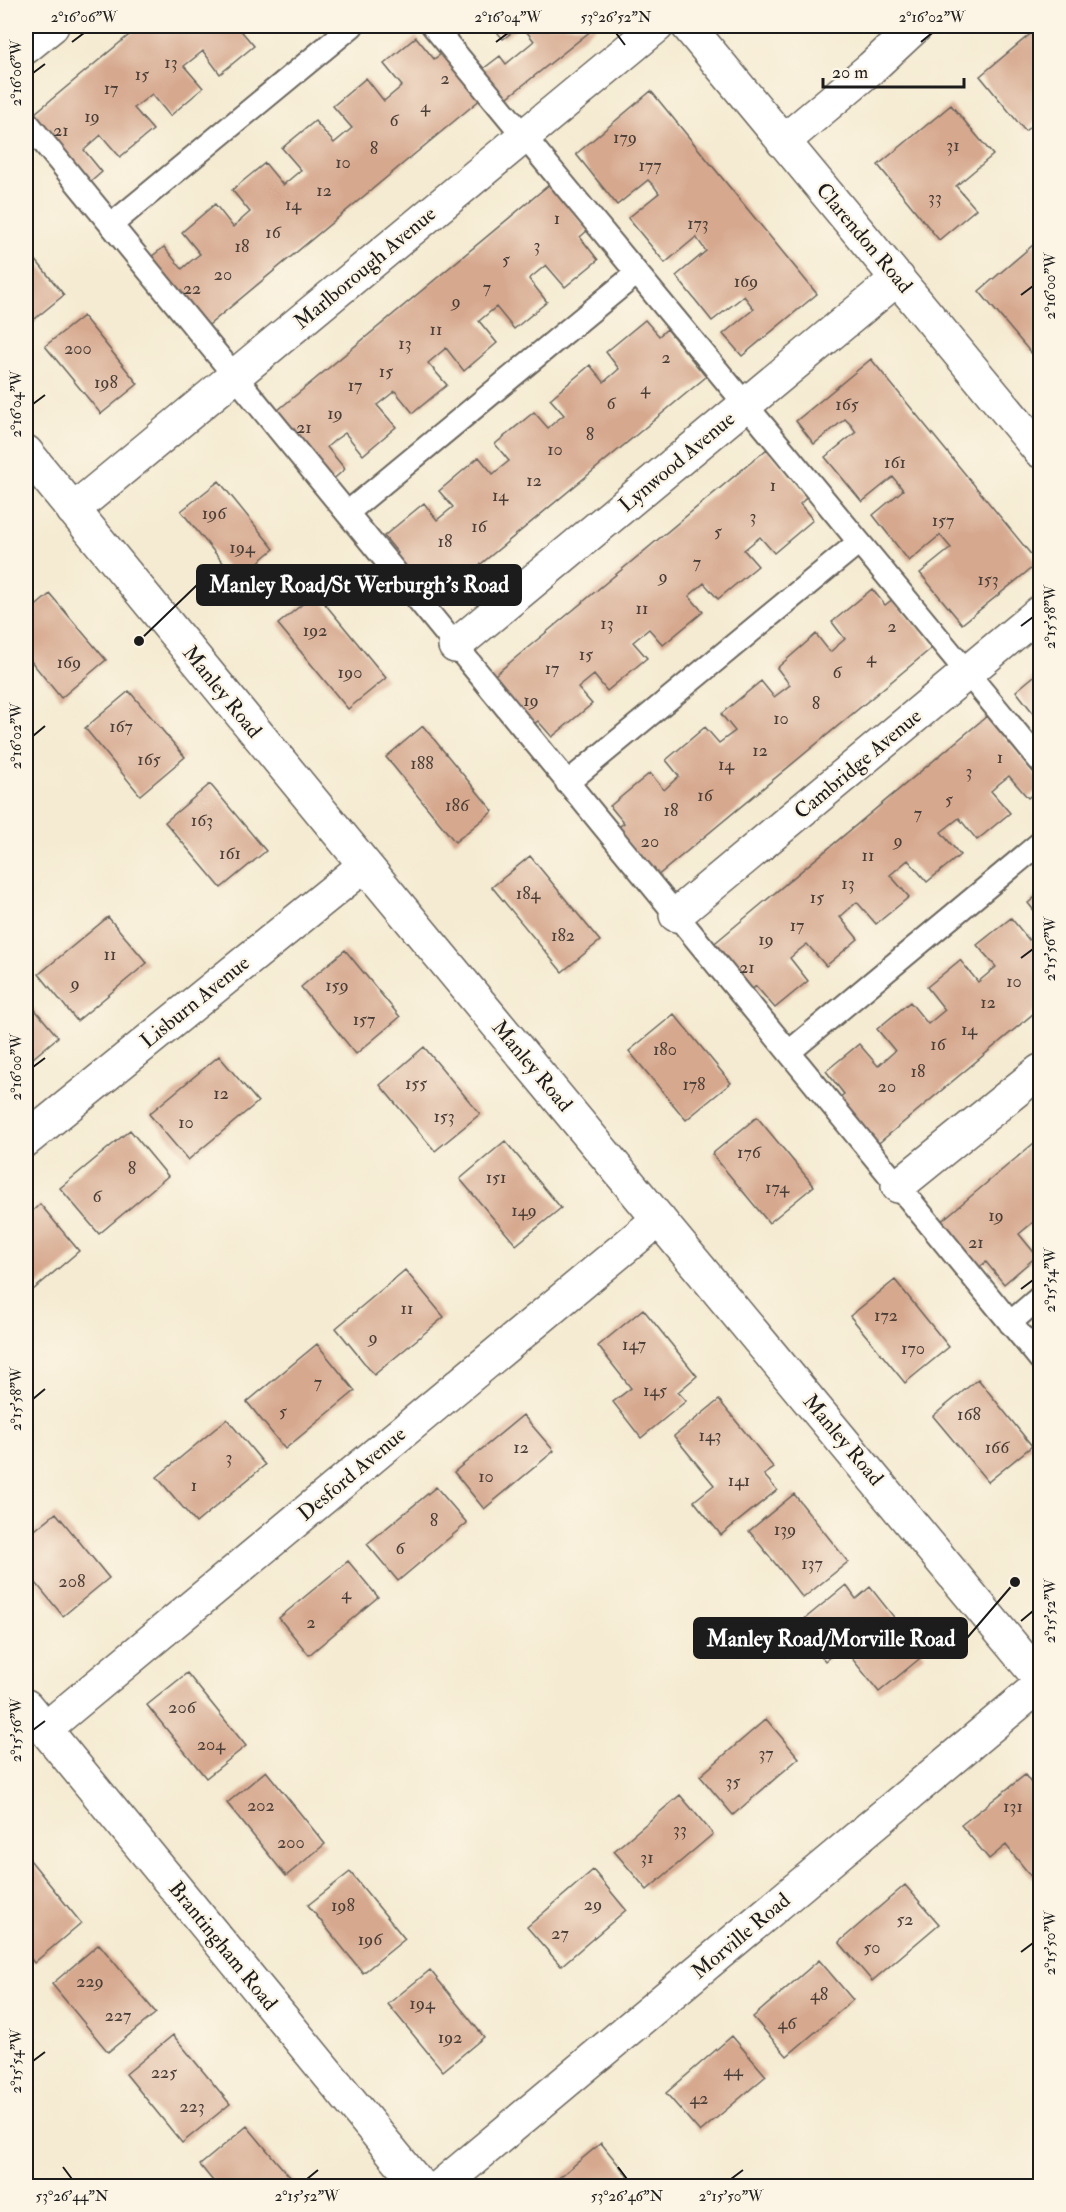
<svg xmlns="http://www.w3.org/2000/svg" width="1066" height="2212" font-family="'IM FELL Double Pica',serif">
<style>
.building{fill:#d6a88e}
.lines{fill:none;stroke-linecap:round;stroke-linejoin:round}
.lane-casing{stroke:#68645c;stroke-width:26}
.street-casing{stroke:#68645c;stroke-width:36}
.lane{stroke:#fff;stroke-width:22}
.street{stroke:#fff;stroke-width:33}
.ticks{fill:none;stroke:#1c1c1c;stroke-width:2}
.labels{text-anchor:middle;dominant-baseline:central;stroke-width:4.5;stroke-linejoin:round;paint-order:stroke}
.number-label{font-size:18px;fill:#4a3f38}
.street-label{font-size:21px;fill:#1c1c1c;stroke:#fcf5e5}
.leader{fill:none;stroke:#1c1c1c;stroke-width:2}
.callout-dot{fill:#1c1c1c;stroke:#fcf5e5;stroke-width:2}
.callout{fill:#1c1c1c;stroke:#1c1c1c;stroke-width:2}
.callout-label{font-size:22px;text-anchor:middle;font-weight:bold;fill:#fff}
.neatline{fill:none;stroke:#1c1c1c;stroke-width:2}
.ticks-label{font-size:15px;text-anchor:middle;fill:#1c1c1c}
</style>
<rect width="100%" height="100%" fill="#fcf5e5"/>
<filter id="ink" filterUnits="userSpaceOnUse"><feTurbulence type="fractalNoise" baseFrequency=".0167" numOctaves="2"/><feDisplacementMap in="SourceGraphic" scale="12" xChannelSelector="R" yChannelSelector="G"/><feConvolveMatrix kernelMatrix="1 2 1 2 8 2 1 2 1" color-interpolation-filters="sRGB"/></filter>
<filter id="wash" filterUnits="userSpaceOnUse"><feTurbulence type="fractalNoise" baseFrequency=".008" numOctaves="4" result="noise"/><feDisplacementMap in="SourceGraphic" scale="24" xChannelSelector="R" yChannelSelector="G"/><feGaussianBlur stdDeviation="1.35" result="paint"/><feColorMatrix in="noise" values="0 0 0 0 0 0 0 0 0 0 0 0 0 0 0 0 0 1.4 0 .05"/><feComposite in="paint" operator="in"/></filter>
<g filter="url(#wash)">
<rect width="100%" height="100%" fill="#f5ebd2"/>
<g id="blocks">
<path class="building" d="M140,26H237L254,46L220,74L203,51L193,59L184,66L203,88L170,116L152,94L134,108L153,130L120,157L101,135L84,150L102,172L86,186L29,118Z
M492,26H521L503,39Z
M522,26H597L503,101L479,72L500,56L506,64L534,41Z
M1040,26V118L1025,131L980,76Z
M416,37L434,59L444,52L482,98L204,329L147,260L164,247L182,269L191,261L200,254L182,232L215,204L233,227L250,212L232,190L265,163L283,185L301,170L282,148L315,121L334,143L352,128L333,106L366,78L384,101L402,86L384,64Z
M651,91L817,294L742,356L723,334L754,309L744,296L712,321L676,276L706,251L696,237L665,263L628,218L659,193L654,186L648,180L617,205L576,154Z
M951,105L993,155L956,186L976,209L939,240L878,165Z
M550,184L588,230L580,237L598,260L565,287L546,265L529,279L547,302L514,329L496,307L479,321L497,343L464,371L446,348L428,363L447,385L413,413L395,391L377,405L396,427L363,455L345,433L335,440L327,447L345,469L329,483L272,415Z
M1040,239V345L1031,353L979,291Z
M26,248L64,295L26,326Z
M83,316L138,384L101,414L45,346Z
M645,320L659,336L667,329L706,377L429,607L390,559L398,553L384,536L424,503L437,520L453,507L439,491L479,457L493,474L509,461L495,444L534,412L548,428L556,421L564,415L550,399L590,365L604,382L619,369L606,352Z
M871,359L1038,563L962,624L920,573L951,548L940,535L909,561L873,515L903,490L893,477L862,502L825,457L856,432L851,425L845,419L814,444L796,421Z
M767,449L807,497L800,504L813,520L774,553L760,537L744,550L758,566L718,599L704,583L689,596L703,612L663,645L649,629L633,642L647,658L607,691L594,675L578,688L592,704L552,737L538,721L530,727L490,679Z
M219,481L274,549L237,580L181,511Z
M872,589L885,605L893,599L933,647L656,877L616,829L624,823L610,806L650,773L664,790L679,776L666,760L705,727L719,743L735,731L721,714L761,681L774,697L790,685L777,668L816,634L830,652L845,639L832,622Z
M316,593L386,678L348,709L278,624Z
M50,594L106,660L61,698L26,655V614Z
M1040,671V708L1034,714L1016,691Z
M129,691L185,757L140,795L85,728Z
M987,716L1040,780V788L1028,798L1009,776L1000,783L991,791L1010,813L977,840L959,818L941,832L960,855L927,882L908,860L890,875L909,897L876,924L857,902L840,917L858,939L826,966L807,944L798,951L790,958L808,981L775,1008L756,986L748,993L710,947Z
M423,726L493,811L455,842L386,757Z
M210,784L266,851L221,888L165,822Z
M530,856L600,941L562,972L492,887Z
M1040,893V918L1028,903Z
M108,917L147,963L77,1021L39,974Z
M1011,918L1029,940L1040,931V1008L874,1147L836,1101L844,1094L826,1071L859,1044L878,1066L895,1051L877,1029L910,1002L928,1024L945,1010L927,987L960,960L978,982L996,967L977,945Z
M345,950L400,1017L356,1054L301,987Z
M26,999L58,1037L26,1064Z
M674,1014L731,1083L686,1120L629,1051Z
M424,1047L480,1114L435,1151L380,1085Z
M219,1056L258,1102L188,1160L149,1114Z
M757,1117L814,1186L769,1223L712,1154Z
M130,1130L168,1176L99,1234L60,1188Z
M1040,1138V1224L1037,1219L1019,1234L1037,1256L1004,1284L986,1262L977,1269L939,1223Z
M505,1141L561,1208L516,1245L460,1179Z
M40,1204L79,1251L26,1296V1217Z
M405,1270L444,1317L374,1375L336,1328Z
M895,1280L949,1347L905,1383L850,1316Z
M643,1309L697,1376L678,1392L686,1401L641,1438L613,1402L631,1388L598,1346Z
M317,1344L355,1391L285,1449L247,1402Z
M978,1379L1032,1446L988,1482L933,1416Z
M719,1400L774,1468L764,1475L777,1490L721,1535L694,1501L714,1485L674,1436Z
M523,1415L554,1451L484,1509L454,1472Z
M227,1419L265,1465L196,1523L157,1477Z
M436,1487L467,1523L398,1581L367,1544Z
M794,1494L848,1562L803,1598L749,1531Z
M56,1513L109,1578L63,1616L26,1571V1537Z
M348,1561L378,1597L309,1655L279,1618Z
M846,1585L856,1599L870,1587L924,1655L879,1692L842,1646L825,1661L797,1625Z
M187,1673L246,1746L206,1778L147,1705Z
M766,1719L799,1758L733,1815L700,1776Z
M266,1771L325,1844L286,1876L227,1803Z
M1025,1775L1040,1795V1873L1033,1879L1006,1845L989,1859L961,1825Z
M680,1795L713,1834L647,1890L614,1851Z
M26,1855L81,1923L34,1963L26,1952Z
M593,1870L626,1910L561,1966L527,1927Z
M350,1872L405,1939L363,1973L308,1905Z
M905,1885L939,1924L872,1981L839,1942Z
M99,1944L156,2013L108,2052L52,1984Z
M819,1960L853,2000L787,2056L753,2017Z
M430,1970L484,2037L443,2071L388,2004Z
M173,2035L230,2104L182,2143L126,2074Z
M732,2036L766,2076L700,2132L666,2093Z
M247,2126L276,2161L298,2186H217L200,2165Z
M601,2143L630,2179L621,2186H549Z"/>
</g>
</g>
<g filter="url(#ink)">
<use href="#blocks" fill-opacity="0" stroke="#68645c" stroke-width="1.5"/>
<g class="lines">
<g class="lane-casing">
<path id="lane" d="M433,26L1040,761
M26,121L1040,1359
M111,225L352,26
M347,513L637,273
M567,783L859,542
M789,1052L1040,843
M1010,1323L1040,1297"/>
</g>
<g class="street-casing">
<path id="street" d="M688,26L1040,451
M26,47L52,26
M783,142L871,68L916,26
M26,452L365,865L1040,1679
M73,510L657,26
M455,646L898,278
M676,915L1040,612
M26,1140L365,865
M898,1186L1040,1071
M26,1706L420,2186
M45,1729L659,1219
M441,2186L1040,1685"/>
</g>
<use href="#lane" class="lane"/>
<use href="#street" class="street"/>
</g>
</g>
<path class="ticks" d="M616,33L625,45M72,42L84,33M496,42L508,33M921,42L932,33M33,73L45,64M1021,295L1033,286M33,404L45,395M1021,626L1033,617M33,736L45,726M1021,958L1033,949M33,1067L45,1058M1021,1289L1033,1280M33,1399L45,1389M1021,1621L1033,1611M33,1730L45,1721M1021,1952L1033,1943M33,2061L45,2052M63,2167L72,2179M618,2167L627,2179M307,2179L318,2170M731,2179L743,2170"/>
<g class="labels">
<g class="number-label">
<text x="171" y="62">13</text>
<text x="142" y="74">15</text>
<text x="445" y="78">2</text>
<text x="111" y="88">17</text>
<text x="425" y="106">4</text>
<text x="92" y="116">19</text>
<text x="394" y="120">6</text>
<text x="61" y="130">21</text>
<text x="625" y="137">179</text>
<text x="953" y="145">31</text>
<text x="374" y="148">8</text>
<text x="343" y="162">10</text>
<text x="650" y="165">177</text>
<text x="324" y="190">12</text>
<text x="935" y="197">33</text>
<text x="293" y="204">14</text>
<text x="557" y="218">1</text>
<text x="698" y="223">173</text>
<text x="273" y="232">16</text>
<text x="537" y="245">3</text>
<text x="242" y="246">18</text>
<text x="506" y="259">5</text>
<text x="223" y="274">20</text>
<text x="746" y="281">169</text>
<text x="487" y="287">7</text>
<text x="192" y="288">22</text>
<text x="456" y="301">9</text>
<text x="436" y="329">11</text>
<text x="405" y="343">13</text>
<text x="78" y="348">200</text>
<text x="666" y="357">2</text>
<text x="386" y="371">15</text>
<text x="106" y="382">198</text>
<text x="355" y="385">17</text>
<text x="645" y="388">4</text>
<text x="611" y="403">6</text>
<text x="847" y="404">165</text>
<text x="335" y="413">19</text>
<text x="304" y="427">21</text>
<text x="590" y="434">8</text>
<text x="555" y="449">10</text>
<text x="895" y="462">161</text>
<text x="534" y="480">12</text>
<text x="773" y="485">1</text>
<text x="500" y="495">14</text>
<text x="214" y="513">196</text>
<text x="753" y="516">3</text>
<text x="943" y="520">157</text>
<text x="479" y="526">16</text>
<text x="718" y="531">5</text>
<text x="445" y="541">18</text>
<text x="242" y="547">194</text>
<text x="697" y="562">7</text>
<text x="663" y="576">9</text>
<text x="988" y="579">153</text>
<text x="642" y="608">11</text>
<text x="607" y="623">13</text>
<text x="892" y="626">2</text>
<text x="315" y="630">192</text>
<text x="586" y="654">15</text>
<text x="871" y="657">4</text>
<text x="69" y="662">169</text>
<text x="552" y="668">17</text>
<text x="350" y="672">190</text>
<text x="837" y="672">6</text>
<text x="531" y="700">19</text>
<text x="816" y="703">8</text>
<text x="781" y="718">10</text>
<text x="121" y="726">167</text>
<text x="760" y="750">12</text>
<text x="1000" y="757">1</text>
<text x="149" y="759">165</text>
<text x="422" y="763">188</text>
<text x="726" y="764">14</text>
<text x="969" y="771">3</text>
<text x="705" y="795">16</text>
<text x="949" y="799">5</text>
<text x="457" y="805">186</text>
<text x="671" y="810">18</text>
<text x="918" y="813">7</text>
<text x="202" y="820">163</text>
<text x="898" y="840">9</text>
<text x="650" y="841">20</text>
<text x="230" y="853">161</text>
<text x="868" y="855">11</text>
<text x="848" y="883">13</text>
<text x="528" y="893">184</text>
<text x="817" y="897">15</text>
<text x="797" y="925">17</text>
<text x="563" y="935">182</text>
<text x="766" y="939">19</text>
<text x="110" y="954">11</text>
<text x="747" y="967">21</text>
<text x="1014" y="981">10</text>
<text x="75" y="983">9</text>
<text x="337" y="985">159</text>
<text x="988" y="1002">12</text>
<text x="364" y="1019">157</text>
<text x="969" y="1029">14</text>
<text x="938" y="1044">16</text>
<text x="665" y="1049">180</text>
<text x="918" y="1071">18</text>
<text x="416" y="1083">155</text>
<text x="694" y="1084">178</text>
<text x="887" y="1086">20</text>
<text x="221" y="1093">12</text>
<text x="444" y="1116">153</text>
<text x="186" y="1122">10</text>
<text x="749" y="1152">176</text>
<text x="132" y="1168">8</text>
<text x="496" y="1177">151</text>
<text x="777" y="1187">174</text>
<text x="97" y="1196">6</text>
<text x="524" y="1210">149</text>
<text x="996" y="1215">19</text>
<text x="976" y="1242">21</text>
<text x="407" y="1308">11</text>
<text x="886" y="1315">172</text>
<text x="373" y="1337">9</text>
<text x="634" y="1344">147</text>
<text x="913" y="1348">170</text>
<text x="318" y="1382">7</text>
<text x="655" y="1390">145</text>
<text x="283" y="1411">5</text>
<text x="969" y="1414">168</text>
<text x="710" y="1435">143</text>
<text x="521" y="1447">12</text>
<text x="997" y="1447">166</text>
<text x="229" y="1457">3</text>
<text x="486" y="1476">10</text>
<text x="739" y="1480">141</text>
<text x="194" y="1485">1</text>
<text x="434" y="1520">8</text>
<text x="785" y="1529">139</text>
<text x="400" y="1548">6</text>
<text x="812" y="1563">137</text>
<text x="72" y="1581">208</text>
<text x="346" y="1593">4</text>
<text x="311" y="1622">2</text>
<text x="182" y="1707">206</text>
<text x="211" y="1744">204</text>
<text x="766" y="1753">37</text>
<text x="733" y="1781">35</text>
<text x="261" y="1805">202</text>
<text x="1013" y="1806">131</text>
<text x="680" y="1829">33</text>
<text x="291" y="1842">200</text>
<text x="647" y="1857">31</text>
<text x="593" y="1904">29</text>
<text x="343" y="1905">198</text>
<text x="905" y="1919">52</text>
<text x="560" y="1933">27</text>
<text x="370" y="1939">196</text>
<text x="872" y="1947">50</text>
<text x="90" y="1981">229</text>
<text x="819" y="1994">48</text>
<text x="422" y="2003">194</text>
<text x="118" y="2015">227</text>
<text x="787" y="2023">46</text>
<text x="450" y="2037">192</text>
<text x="733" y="2070">44</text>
<text x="164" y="2072">225</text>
<text x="699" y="2098">42</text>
<text x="192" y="2106">223</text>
</g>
<g class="street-label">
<text transform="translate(864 238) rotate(50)">Clarendon Road</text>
<text transform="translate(365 268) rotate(-40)">Marlborough Avenue</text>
<text transform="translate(677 462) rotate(-40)">Lynwood Avenue</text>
<text transform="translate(222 692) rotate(51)">Manley Road</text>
<text transform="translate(858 764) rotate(-40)">Cambridge Avenue</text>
<text transform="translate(195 1002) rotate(-39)">Lisburn Avenue</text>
<text transform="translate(532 1066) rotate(50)">Manley Road</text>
<text transform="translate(843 1440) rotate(50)">Manley Road</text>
<text transform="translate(352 1474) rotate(-40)">Desford Avenue</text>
<text transform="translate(741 1936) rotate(-40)">Morville Road</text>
<text transform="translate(223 1946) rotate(51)">Brantingham Road</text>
</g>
</g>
<path class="leader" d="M139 641L197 585M1015 1582L967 1638"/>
<g class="callout-dot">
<circle cx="139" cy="641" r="6"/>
<circle cx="1015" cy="1582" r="6"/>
</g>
<g class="callout">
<rect x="197" y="565" width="324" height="40" rx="6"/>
<rect x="694" y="1618" width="273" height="40" rx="6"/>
</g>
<g class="callout-label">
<text x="359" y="592">Manley Road/St Werburgh's Road</text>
<text x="831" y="1646">Manley Road/Morville Road</text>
</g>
<rect width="1066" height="2212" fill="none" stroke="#fcf5e5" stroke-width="66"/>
<path d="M823 78v9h141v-9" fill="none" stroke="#1c1c1c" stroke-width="3"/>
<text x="832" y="78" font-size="18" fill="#1c1c1c" stroke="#fcf5e5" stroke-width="4.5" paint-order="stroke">20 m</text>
<rect x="33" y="33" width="1000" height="2146" class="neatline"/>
<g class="ticks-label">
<text x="84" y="22">2°16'06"W</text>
<text x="508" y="22">2°16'04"W</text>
<text x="616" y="22">53°26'52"N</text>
<text x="932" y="22">2°16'02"W</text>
<text transform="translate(16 73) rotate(-90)" y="5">2°16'06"W</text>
<text transform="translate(1050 286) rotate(-90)" y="5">2°16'00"W</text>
<text transform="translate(16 404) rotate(-90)" y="5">2°16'04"W</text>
<text transform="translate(1050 617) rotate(-90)" y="5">2°15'58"W</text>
<text transform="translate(16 736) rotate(-90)" y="5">2°16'02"W</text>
<text transform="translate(1050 949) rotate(-90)" y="5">2°15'56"W</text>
<text transform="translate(16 1067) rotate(-90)" y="5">2°16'00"W</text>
<text transform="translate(1050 1280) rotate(-90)" y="5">2°15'54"W</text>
<text transform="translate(16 1399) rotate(-90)" y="5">2°15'58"W</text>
<text transform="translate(1050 1611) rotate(-90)" y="5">2°15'52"W</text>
<text transform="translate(16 1730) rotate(-90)" y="5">2°15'56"W</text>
<text transform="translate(1050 1943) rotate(-90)" y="5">2°15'50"W</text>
<text transform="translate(16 2061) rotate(-90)" y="5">2°15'54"W</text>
<text x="72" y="2201">53°26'44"N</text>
<text x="307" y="2201">2°15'52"W</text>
<text x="627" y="2201">53°26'46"N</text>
<text x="731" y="2201">2°15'50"W</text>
</g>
</svg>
